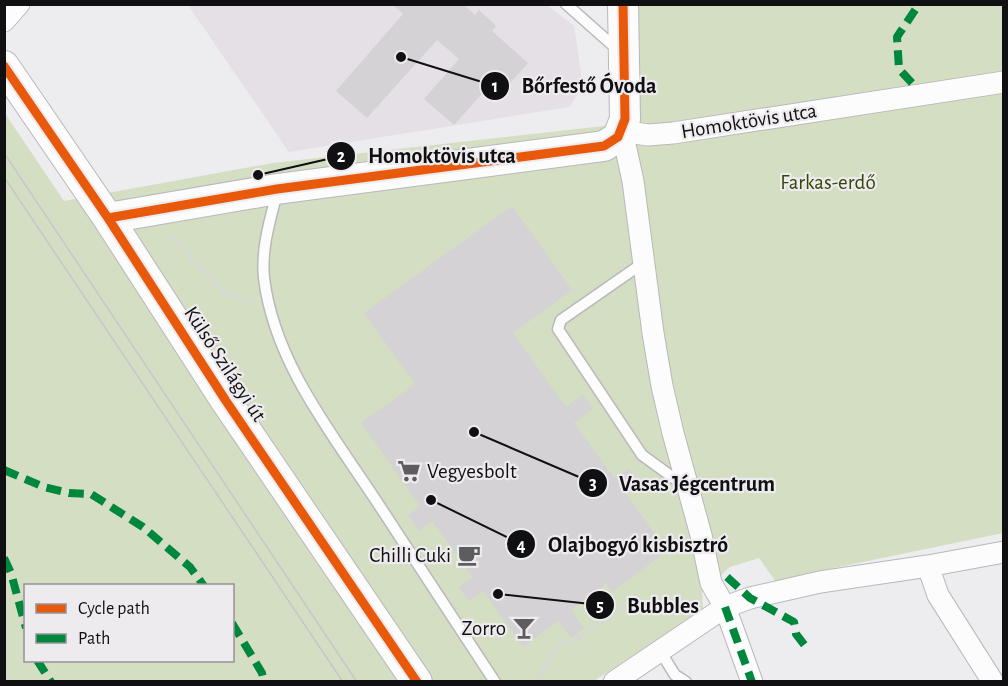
<svg xmlns="http://www.w3.org/2000/svg" width="1008" height="686" font-family="'Alegreya Sans',sans-serif">
<style>
.built{fill:#e5dfe6}
.green{fill:#d3dec3;fill-rule:evenodd}
.building{fill:#d4d2d4}
.lines{fill:none;stroke-linecap:round;stroke-linejoin:round}
.lane-casing{stroke:#b9b8ba;stroke-width:13}
.street-casing{stroke:#b9b8ba;stroke-width:23}
.secondary-casing{stroke:#b9b8ba;stroke-width:32}
.path{stroke:#d7d7d8;stroke-width:4;stroke-dasharray:6 3;stroke-linecap:butt}
.lane{stroke:#fcfcfc;stroke-width:10}
.street{stroke:#fcfcfc;stroke-width:21}
.secondary{stroke:#fcfcfc;stroke-width:30}
.tram{stroke:#c8c7c8;stroke-width:1.5}
.quiet{stroke:#00873e;stroke-width:8;stroke-dasharray:15 8;stroke-linecap:butt}
.cycleway-casing{stroke:#eeebef;stroke-width:13}
.cycleway{stroke:#e8590c;stroke-width:9}
.labels{text-anchor:middle;dominant-baseline:central;stroke-width:4.5;stroke-linejoin:round;paint-order:stroke}
.street-label{font-size:21px;fill:#100f11;stroke:#eeebef}
.park-label{font-size:21px;fill:#334702;stroke:#eeebef}
.poi-label{font-size:21px;fill:#100f11;stroke:#eeebef;text-anchor:end}
.leader{fill:none;stroke:#100f11;stroke-width:2}
.callout-dot{fill:#100f11;stroke:#eeebef;stroke-width:2}
.mark-label{font-size:18px;text-anchor:middle;font-weight:bold;fill:#fff}
.callout-label{font-size:22px;text-anchor:middle;font-weight:bold;fill:#100f11;stroke:#eeebef;stroke-width:4.5;stroke-linejoin:round;paint-order:stroke}
</style>
<rect width="100%" height="100%" fill="#edecee"/>
<path class="built" d="M188,5H547L574,26L583,87L569,107L289,152Z"/>
<path class="green" d="M636,5H1003V533L800,575L776,582L759,558L730,567L702,592L703,609L594,681H5L4,112L64,201L273,163L640,122ZM26,586H232V660H26Z"/>
<path class="building" d="M392,4H463L475,15L479,10L496,26L492,31L528,63L499,96L488,87L454,125L424,99L459,59L437,40L367,118L336,91L403,14Z
M512,206L572,290L513,333L566,407L583,395L593,409L574,423L614,478L629,468L639,482L625,492L667,551L612,592L606,584L571,610L584,628L571,638L558,621L523,647L483,591L469,601L459,587L473,577L432,521L419,531L408,515L420,506L361,423L415,384L364,313Z"/>
<g class="lines">
<g class="lane-casing">
<path id="lane" d="M566,4L618,50
M277,193C270,220 261,249 264,278C274,361 330,431 375,499C415,560 455,621 495,682
M643,263L561,320L558,329L642,455L686,487
M660,651L675,675L686,682"/>
</g>
<g class="street-casing">
<path id="street" d="M4,21L19,4
M928,566L938,595L993,682
M614,682L725,607L750,598L820,582L928,566L1004,552
M752,682L725,607L711,583L701,535L673,433L662,386L653,333L633,181L622,131L648,135L673,133L1004,82"/>
</g>
<g class="secondary-casing">
<path id="secondary" d="M4,66L108,218L226,401L417,682
M108,218L277,189L604,146L618,137L625,119L623,4"/>
</g>
<path class="path" d="M170,235L225,293L254,303
M537,682L555,650L563,641L570,644L628,604L688,608"/>
<use href="#lane" class="lane"/>
<use href="#street" class="street"/>
<use href="#secondary" class="secondary"/>
<path class="tram" d="M4,153L357,682
M4,177L343,682"/>
<path class="quiet" d="M912,83L899,69L897,37L919,4
M4,470L44,487L69,493L91,494L143,527L190,567L204,586
M4,558L11,573L26,628
M727,577L750,598L794,622L796,634L809,651
M725,607L752,682
M232,623L262,673L264,682
M37,660L51,682"/>
<g class="cycleway-casing">
<path id="cycleway" d="M4,66L108,218L226,401L417,682
M108,218L277,189L604,146L618,137L625,119L623,4"/>
</g>
<use href="#cycleway" class="cycleway"/>
</g>
<defs>
<g id="supermarket-bare" transform="scale(1.8)"><path d="M-6-5.5h2.5l.6 2H6L4.5 2H-2.5L-4.4-4H-6ZM-1.5 3.2a1.3 1.3 0 1 0 .1 0ZM3 3.2a1.3 1.3 0 1 0 .1 0Z" fill="#5d5c5e" stroke="#eeebef" stroke-width="2.5" paint-order="stroke"/></g>
<g id="cafe-bare" transform="scale(1.8)"><path d="M-5.5-4.5H6V0H3Q3 3.5 0 3.5H-2.5Q-5.5 3.5-5.5 0ZM3-3.2v2h1.7v-2ZM-6 4.5H4V6H-6Z" fill="#5d5c5e" stroke="#eeebef" stroke-width="2.5" paint-order="stroke"/></g>
<g id="bar-bare" transform="scale(1.8)"><path d="M-6-5H6L.8 .8V4.5H3.5V6h-7V4.5H-.8V.8Z" fill="#5d5c5e" stroke="#eeebef" stroke-width="2.5" paint-order="stroke"/></g>
</defs>
<g fill-rule="evenodd">
<use href="#supermarket-bare" x="409" y="471"/>
<use href="#cafe-bare" x="469" y="555"/>
<use href="#bar-bare" x="524" y="628"/>
</g>
<g class="labels">
<g class="street-label">
<text transform="translate(749 121) rotate(-9)">Homoktövis utca</text>
<text transform="translate(225 364) rotate(57)">Külső Szilágyi út</text>
</g>
<g class="park-label">
<text x="828" y="182">Farkas-erdő</text>
</g>
<g class="poi-label">
<text x="427" y="471" text-anchor="start">Vegyesbolt</text>
<text x="451" y="555">Chilli Cuki</text>
<text x="506" y="628">Zorro</text>
</g>
</g>
<path class="leader" d="M401 57L495 86M258 175L341 156M474 432L593 483M431 500L521 544M498 594L600 605"/>
<g class="callout-dot">
<circle cx="401" cy="57" r="6"/>
<circle cx="258" cy="175" r="6"/>
<circle cx="474" cy="432" r="6"/>
<circle cx="431" cy="500" r="6"/>
<circle cx="498" cy="594" r="6"/>
<circle cx="495" cy="86" r="15"/>
<circle cx="341" cy="156" r="15"/>
<circle cx="593" cy="483" r="15"/>
<circle cx="521" cy="544" r="15"/>
<circle cx="600" cy="605" r="15"/>
</g>
<g class="mark-label">
<text x="495" y="92">1</text>
<text x="341" y="162">2</text>
<text x="593" y="489">3</text>
<text x="521" y="551">4</text>
<text x="600" y="611">5</text>
</g>
<g class="callout-label">
<text x="589" y="93">Bőrfestő Óvoda</text>
<text x="442" y="163">Homoktövis utca</text>
<text x="697" y="491">Vasas Jégcentrum</text>
<text x="638" y="552">Olajbogyó kisbisztró</text>
<text x="663" y="613">Bubbles</text>
</g>
<rect width="1008" height="686" fill="none" stroke="#100f11" stroke-width="12"/>
<rect x="24" y="584" width="210" height="78" fill="#eeebef" stroke="#959396" stroke-width="1.5"/>
<rect x="36" y="604" width="30" height="9" fill="#e8590c" stroke="#959396" stroke-width="1.5"/>
<text x="78" y="614" font-size="18" fill="#100f11">Cycle path</text>
<rect x="36" y="634" width="30" height="9" fill="#00873e" stroke="#959396" stroke-width="1.5"/>
<text x="78" y="644" font-size="18" fill="#100f11">Path</text>
</svg>
